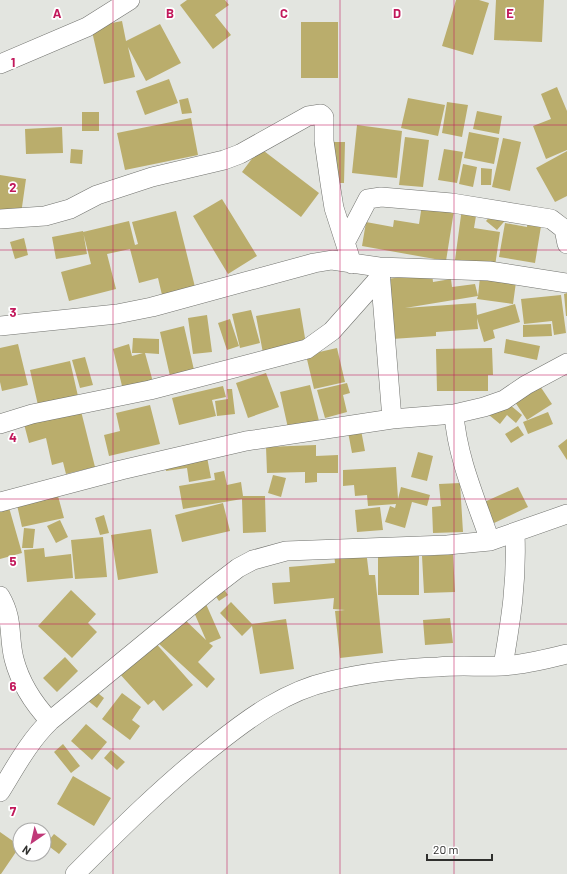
<svg xmlns="http://www.w3.org/2000/svg" width="567" height="874" font-family="Barlow,sans-serif">
<style>
.building{fill:#baad6c}
.lines{fill:none;stroke-linecap:round;stroke-linejoin:round}
.street-casing{stroke:#71726e;stroke-width:20}
.street{stroke:#fff;stroke-width:19}
.grid{fill:none;stroke:#c2185b;stroke-width:1;stroke-opacity:0.55}
.grid-label{font-size:13px;text-anchor:middle;font-weight:bold;fill:#c2185b;stroke:#fff;stroke-width:3.5;stroke-linejoin:round;paint-order:stroke}
</style>
<rect width="100%" height="100%" fill="#e3e5e0"/>
<path class="building" d="M187,0H225L229,5L215,15L231,35L213,49L180,5Z
M456,0H479L489,3L473,55L442,46Z
M496,0H544L542,42L494,40Z
M122,21L126,41L160,24L181,63L146,81L128,47L135,77L104,84L91,27Z
M301,22H338V78H301Z
M169,79L178,103L145,115L136,91Z
M557,87L567,111V150L546,159L533,126L551,119L541,94Z
M188,98L192,113L182,114L179,100Z
M408,98L445,105L438,136L401,128Z
M447,102L468,105L462,137L442,133Z
M477,111L502,116L499,134L473,129Z
M82,112H99V131H82Z
M191,118L198,155L125,170L117,133Z
M357,125L402,131L397,178L352,173Z
M62,127L63,153L26,154L25,129Z
M469,132L499,138L494,164L464,158Z
M405,137L429,140L423,187L399,185Z
M503,138L521,142L510,191L492,187Z
M328,142H345L344,183H327Z
M260,148L319,193L301,217L242,172Z
M71,149L83,150L82,164L70,163Z
M444,149L463,152L457,183L438,180Z
M567,151V196L555,202L536,168Z
M463,164L477,167L473,187L459,184Z
M481,168L492,169L491,185H481Z
M0,175L26,179L20,221L0,218Z
M424,192L456,198L446,261L362,246L366,222L393,227L394,220L419,224Z
M222,199L257,256L228,274L193,216Z
M462,208L477,210L474,228L500,232L495,266L455,260Z
M497,208L508,217L497,230L486,221Z
M176,211L195,287L162,295L158,278L139,283L130,249L107,254L116,289L69,301L61,272L91,264L83,232L129,221L135,245L138,244L132,222Z
M528,218L542,220L535,263L499,257L505,223L527,227Z
M83,231L87,254L56,259L52,237Z
M24,238L28,255L15,259L10,242Z
M432,272L433,282L451,279L452,287L475,284L478,296L480,277L516,282L513,304L477,299L478,296L405,308L476,303L477,315L515,304L520,322L493,330L495,338L484,342L477,318L478,329L436,332V336L392,339L390,309H393L388,279Z
M567,293V316H566L564,294Z
M561,295L566,333L554,335L552,321L524,324L521,299Z
M300,308L306,344L263,353L256,316Z
M251,310L260,343L240,348L232,314Z
M207,315L212,352L193,354L188,318Z
M230,319L239,346L227,350L218,323Z
M551,324L552,336L523,337V325Z
M184,326L194,370L170,376L160,332Z
M133,338L159,339V354L145,353L153,382L123,390L113,349L129,344L132,356L143,353H132Z
M506,339L540,346L537,360L504,353Z
M18,344L28,385L2,391L0,382V348Z
M337,348L345,382L314,389L306,355Z
M492,348L493,375H488V391H437L436,349Z
M85,357L93,385L80,388L72,360Z
M70,361L80,405L40,414L30,370Z
M266,373L279,407L248,418L236,383Z
M532,374L552,404L527,420L513,399Z
M347,383L350,393L343,395L347,412L325,418L317,390Z
M310,385L319,421L288,428L280,392Z
M223,386L226,397L212,400L216,416L179,425L172,398Z
M227,389H232L235,414L217,416L215,401L228,399Z
M503,399L522,415L516,423L507,415L500,424L489,415Z
M150,405L160,444L109,456L104,435L120,431L116,413Z
M81,411L95,467L66,474L63,462L52,465L46,438L29,443L24,424Z
M548,412L553,424L528,434L523,422Z
M518,426L524,435L511,443L505,434Z
M361,430L365,451L352,453L348,432Z
M567,439V460L558,446Z
M316,445V456L338,455V473H317V482L305,483V472L267,473L266,447Z
M418,452L433,456L427,481L411,477Z
M207,457L211,478L189,482L187,468L166,471L165,463Z
M396,467L398,499L401,487L430,495L427,506L412,502L405,528L385,522L390,506L395,508L396,504L368,506L367,495L355,496L354,485L343,486V470Z
M224,471L227,485L241,482L243,496H265L266,532L243,533L242,499L183,509L179,486L215,480L214,473Z
M273,475L286,478L281,497L268,493Z
M460,483L463,532L433,533L432,507L441,506L439,484Z
M518,487L528,507L492,524L482,503Z
M58,496L64,518L22,527L17,505Z
M223,503L230,531L182,542L175,515Z
M8,504L22,553L0,559V506Z
M380,507L383,530L357,532L355,510Z
M104,515L109,533L100,535L95,518Z
M60,520L68,537L56,543L47,526Z
M24,528L35,529L33,548H22Z
M151,529L158,573L118,580L111,535Z
M103,537L107,577L75,579L71,540Z
M44,548L45,557L71,554L73,578L27,582L24,550Z
M366,550L369,575H375L383,653L340,658L335,611L345,610L333,609L334,598L274,604L272,583L290,582L289,567L335,563L334,553Z
M419,553V595H378V554Z
M453,554L455,592L424,593L422,556Z
M219,582L228,595L219,601L210,588Z
M71,590L96,614L88,623L97,632L72,658L38,626Z
M231,602L252,624L286,619L294,669L260,674L252,626L242,636L220,613Z
M206,604L221,638L209,643L213,646L198,662L215,679L207,688L158,643L182,617L206,640L193,610Z
M450,618L453,643L425,645L423,620Z
M153,640L193,685L163,711L154,700L148,705L118,672Z
M65,657L78,671L57,692L43,678Z
M94,690L104,698L97,708L87,700Z
M122,693L141,707L132,720L140,726L130,740L102,719Z
M86,724L107,742L92,760L71,741Z
M63,744L80,766L71,773L54,752Z
M111,750L125,762L117,770L104,758Z
M73,776L111,798L94,826L57,804Z
M0,832L20,846L1,874H0Z
M54,834L67,844L59,854L46,844Z"/>
<g class="lines">
<g class="street-casing">
<path id="street" d="M0,64L87,27L130,0
M0,219L45,216L70,209L97,195L152,177L224,160L240,154L308,116L321,114L324,117V141L330,183L334,208L352,264
M346,241L368,199L381,197L452,203L551,219L564,229L567,244
M380,271L392,419
M0,326L117,314L152,307L314,263L332,260L379,267L489,271L567,283
M0,424L32,414L150,390L307,349L332,331L380,277
M0,502L121,470L246,441L392,419L454,414
M490,541C476,500 457,457 454,414L484,407L504,400L526,385L567,363
M0,596C14,620 8,635 14,659C20,682 34,704 50,721
M503,666C511,619 517,582 515,534
M0,792C15,768 29,741 50,721L212,588L238,568L253,560L286,551L447,545L490,541L567,514
M75,874C120,829 165,784 215,745C250,717 286,691 330,681C362,673 405,668 438,667C459,665 480,667 502,666C524,665 546,659 567,654"/>
</g>
<use href="#street" class="street"/>
</g>
<path class="grid" d="M113,0V874M227,0V874M340,0V874M454,0V874M0,125H567M0,250H567M0,375H567M0,499H567M0,624H567M0,749H567"/>
<g class="grid-label">
<text x="57" y="18">A</text>
<text x="170" y="18">B</text>
<text x="284" y="18">C</text>
<text x="397" y="18">D</text>
<text x="510" y="18">E</text>
<text x="13" y="67">1</text>
<text x="13" y="192">2</text>
<text x="13" y="317">3</text>
<text x="13" y="442">4</text>
<text x="13" y="566">5</text>
<text x="13" y="691">6</text>
<text x="13" y="816">7</text>
</g>
<g transform="translate(32 842) rotate(214)"><circle r="19" fill="#ffffff" stroke="#acacab"/>
<path d="M0-3L7 15L0 10L-7 15Z" fill="#c03878"/>
<text y="-6" font-size="11" font-weight="bold" text-anchor="middle" fill="#2f2f2d">N</text>
</g>
<path d="M427 854v6h65v-6" fill="none" stroke="#2f2f2d" stroke-width="2"/>
<text x="433" y="854" font-size="12" fill="#2f2f2d" stroke="#ffffff" stroke-width="3" paint-order="stroke">20 m</text>
</svg>
